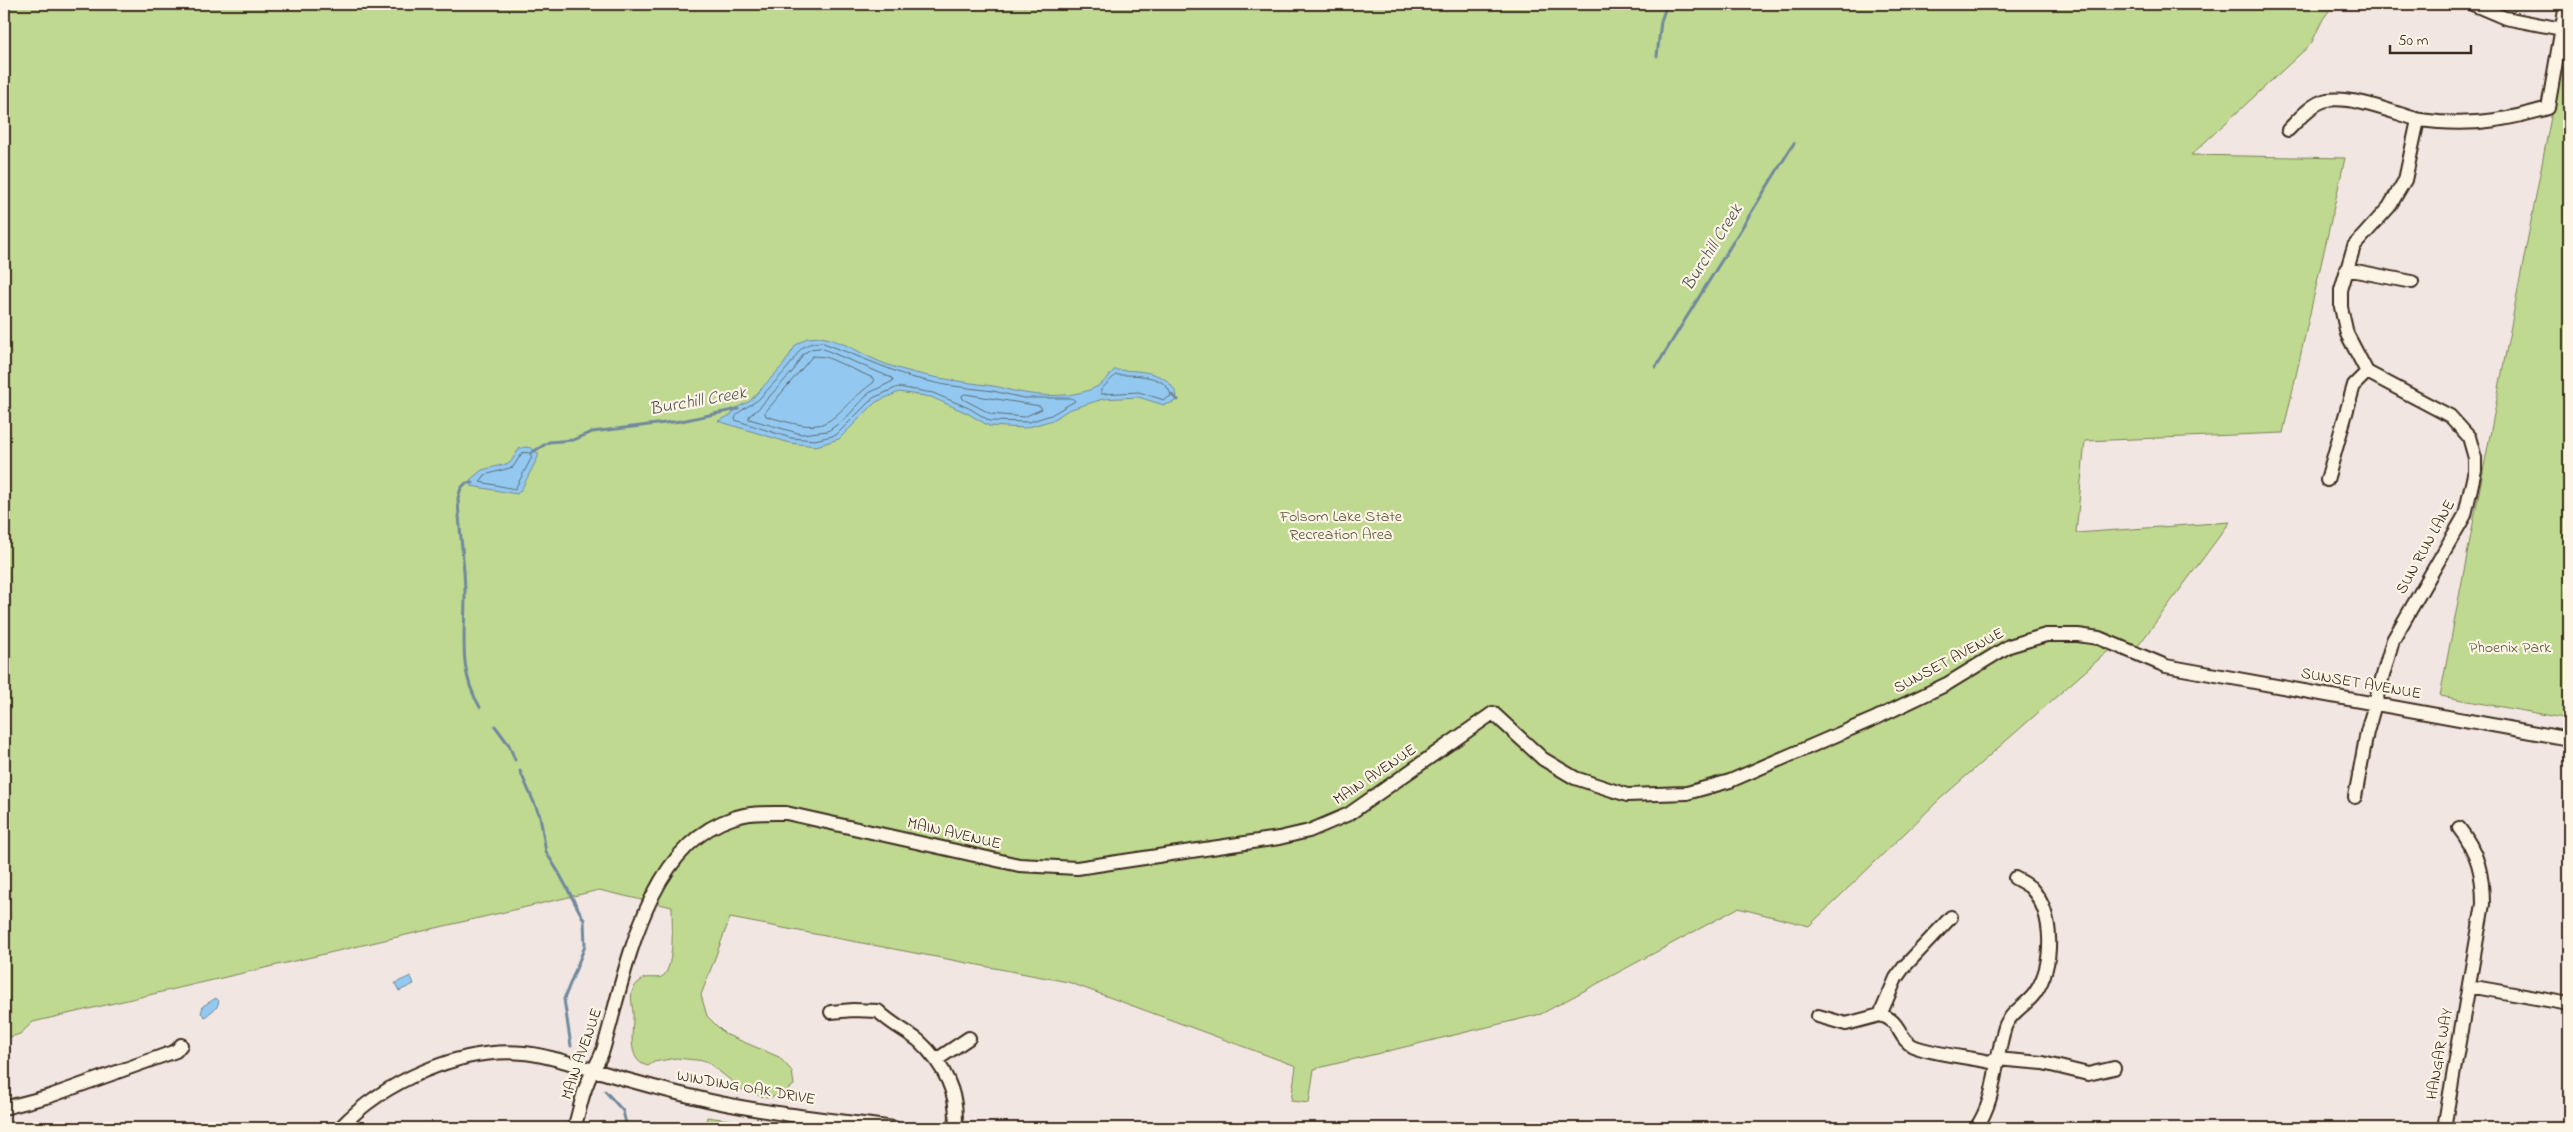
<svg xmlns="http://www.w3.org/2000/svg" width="2573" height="1132" font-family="'Indie Flower',sans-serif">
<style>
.green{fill:#bfd990;stroke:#7d8257}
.water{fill:#93c9f1;stroke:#70899d}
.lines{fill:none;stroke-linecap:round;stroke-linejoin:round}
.shore{stroke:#5e6a72;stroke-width:1}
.stream{stroke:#70899d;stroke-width:3}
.minor-casing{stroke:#3b2a1e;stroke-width:16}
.minor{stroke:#fcf5e5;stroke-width:12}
.labels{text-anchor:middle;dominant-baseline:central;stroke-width:4.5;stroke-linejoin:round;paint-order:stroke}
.park-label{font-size:16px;fill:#5c563a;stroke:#fcf5e5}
.street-label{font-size:16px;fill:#3b2a1e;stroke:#fcf5e5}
.water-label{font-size:18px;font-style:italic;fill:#515253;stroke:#fcf5e5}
</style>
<rect width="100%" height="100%" fill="#f2e6e3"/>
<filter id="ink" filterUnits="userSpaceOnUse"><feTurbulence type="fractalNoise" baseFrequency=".02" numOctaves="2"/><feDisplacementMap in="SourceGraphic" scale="10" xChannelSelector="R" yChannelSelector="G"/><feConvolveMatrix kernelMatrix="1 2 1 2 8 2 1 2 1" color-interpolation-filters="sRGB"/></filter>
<g filter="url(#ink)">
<path class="green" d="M4,4H2334L2323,19L2311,44L2191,155L2345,158L2283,433L2085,441L2076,533L2230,522L2135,650L2115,645L1940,799L1809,926L1738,908L1541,1014L1314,1069L1309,1103L1291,1101L1296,1066L1068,982L730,918L701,995L707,1016L725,1034L779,1057L792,1071L794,1085L781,1095L767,1098L743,1090L706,1061L676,1058L654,1062L648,1066C625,1061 634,1028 633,1012C632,1003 630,997 633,989C635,984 641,981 644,978C650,977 660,979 663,976C675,967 672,921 672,907L599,890L33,1022L20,1034L4,1039Z
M2569,23V719L2440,696Z
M707,1117L786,1128H705Z"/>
<path class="water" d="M821,337C845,341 865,357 888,365C922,377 957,381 993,386C1002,387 1010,391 1019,392C1042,397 1077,398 1098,386C1105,382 1109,376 1114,370C1137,371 1168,369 1177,396L1174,402L1164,405L1138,397L1103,399L1068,410L1053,420L1025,428L989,426L967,413L931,397L899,392L876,402L839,439L816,446L790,443L718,421L731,415L736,408L750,401L784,364L796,345L807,338Z
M525,447L531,448L538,453V457L521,490L517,494L471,486L470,480L482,470L510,463L519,449Z
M411,976L414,984L399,991L395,983Z
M216,998L219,1001L217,1007L205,1017L201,1013L203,1006Z"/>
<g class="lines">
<path class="shore" d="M821,342L910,377L945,385L993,391L1023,398H1072L1075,401L1051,415L1029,422L990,421L969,408L933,393L898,387L873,398L836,435L815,440L791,438L735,420C735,411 753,405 760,398C768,389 782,375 789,366C801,350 799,344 821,342Z
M821,348L892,378L893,381L869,393L845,419L828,431L801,434L749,419V416L758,409L793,371L803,354L811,349Z
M813,356L826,357L873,378L874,382C823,420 837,438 766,416L765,413Z
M1116,375C1134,375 1167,374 1171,396L1164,400L1139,392L1101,394V390Z
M965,394L1040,406L1042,409L1024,417L991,414L963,399L962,396Z
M529,453L532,457L515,489L480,482L485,475L513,467L522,453Z"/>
<path class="stream" d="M1657,56L1661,21L1667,4
M1656,367L1794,143
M1172,395L1178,400
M531,453L549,442L573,440L592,432L681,421L738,409
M473,483H466L461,488L458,498C459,531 465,562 465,595C465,634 458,672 480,707
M495,726L509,745L515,760
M520,771L540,816L546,852L559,873L584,920L585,946L564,999L571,1046
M605,1091L623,1111L627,1128"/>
<g class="minor-casing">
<path id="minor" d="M2472,4L2505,18L2562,29
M2288,130C2299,119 2312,103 2327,100C2353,96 2392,112 2416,119C2423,121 2432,121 2439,122C2478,125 2511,119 2548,108L2566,4
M2346,269L2412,282
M2327,480L2354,385L2367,372
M2355,797L2367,732L2393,640L2465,515L2475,470V458L2469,437L2450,416L2367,372L2347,334L2341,307V290L2354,246L2389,207L2405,180L2418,120
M2469,986L2569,1004
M831,1012L853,1010L878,1011C891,1024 905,1030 919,1041C943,1063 960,1095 955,1128
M1880,1015C1901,1020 1898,1039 1913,1046C1932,1054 1968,1057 1990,1062L1996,1059L2043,1063L2088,1074L2114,1068
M1880,1015L1896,978L1904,967L1951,917
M1818,1016L1846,1024L1880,1015
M936,1060L969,1038
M4,1108L50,1096L176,1051L181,1045
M340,1128C383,1082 460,1047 524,1053C548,1055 571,1064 594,1070C633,1082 671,1092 711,1101C771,1114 833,1120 894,1128
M574,1128C579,1114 581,1098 587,1084C591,1072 599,1062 603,1050C626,973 645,846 733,818C750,812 768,813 786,813L1019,865L1077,868L1279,838L1309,831L1349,814L1493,713L1543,759L1575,778L1627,795L1687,793L1730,781L1876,718L1947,684L2009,646L2046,635H2078L2099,638L2166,666L2569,739
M1976,1128C1997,1098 1994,1061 2005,1027C2010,1012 2027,1005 2035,993C2054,965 2055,914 2031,888C2027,884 2020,881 2015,878
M2444,1128L2483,904C2483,875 2478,852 2459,828"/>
</g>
<use href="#minor" class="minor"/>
</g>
</g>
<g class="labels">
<g class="park-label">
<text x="1341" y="517">Folsom Lake State<tspan x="1341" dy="18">Recreation Area</tspan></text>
<text x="2510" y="648">Phoenix Park</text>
</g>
<g class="street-label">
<text transform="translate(2426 547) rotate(-61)">SUN RUN LANE</text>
<text transform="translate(1949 661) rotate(-28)">SUNSET AVENUE</text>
<text transform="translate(2361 684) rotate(10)">SUNSET AVENUE</text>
<text transform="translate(1375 775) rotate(-34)">MAIN AVENUE</text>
<text transform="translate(954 834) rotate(13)">MAIN AVENUE</text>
<text transform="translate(582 1054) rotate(-71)">MAIN AVENUE</text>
<text transform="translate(2440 1054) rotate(-80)">HANGAR WAY</text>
<text transform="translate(746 1088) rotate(10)">WINDING OAK DRIVE</text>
</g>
<g class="water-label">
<text transform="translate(1713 248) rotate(-58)">Burchill Creek</text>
<text transform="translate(698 402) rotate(-10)">Burchill Creek</text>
</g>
</g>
<rect width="2573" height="1132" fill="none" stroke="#fcf5e5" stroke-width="20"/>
<rect x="10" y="10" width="2553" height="1112" fill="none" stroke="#3b2a1e" stroke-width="2" filter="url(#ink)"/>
<path d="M2390 45v8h81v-8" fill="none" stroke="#3b2a1e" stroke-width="2.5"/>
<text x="2398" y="45" font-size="15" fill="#3b2a1e" stroke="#fcf5e5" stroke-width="4" paint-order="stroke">50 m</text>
</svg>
